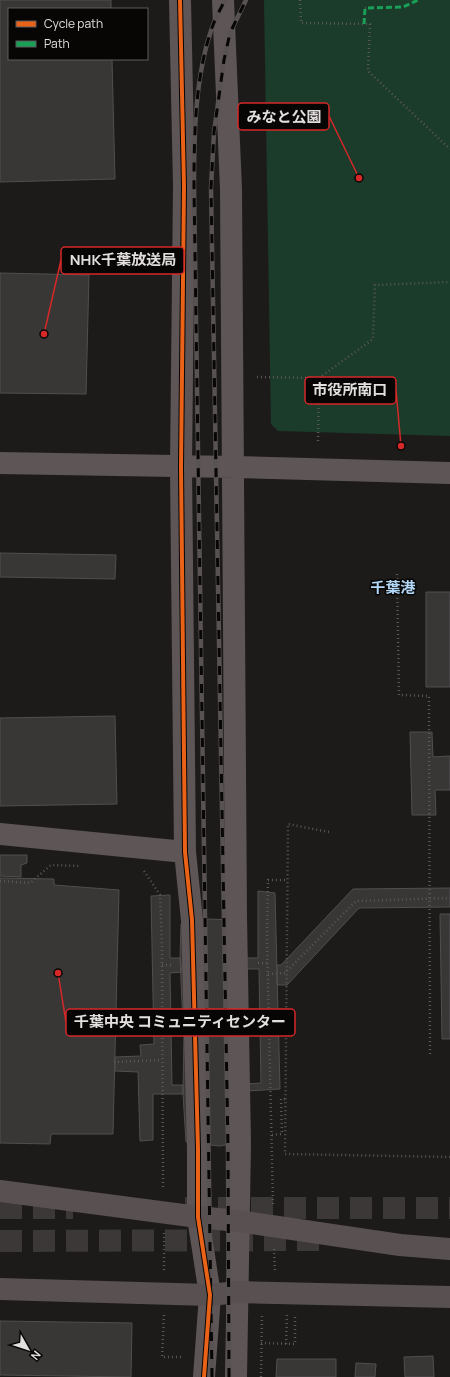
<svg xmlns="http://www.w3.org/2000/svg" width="450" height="1377" font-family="Manrope,'Noto Sans JP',sans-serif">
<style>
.green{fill:#1b3c2b}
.building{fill:#393736;stroke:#514f4e}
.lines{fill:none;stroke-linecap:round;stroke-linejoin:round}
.highway-tunnel{stroke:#3b3837;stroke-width:22;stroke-dasharray:22 11;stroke-linecap:butt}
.path{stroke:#5b5656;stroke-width:2.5;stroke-dasharray:1 3;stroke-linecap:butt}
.secondary{stroke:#5e5656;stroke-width:22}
.highway{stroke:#595151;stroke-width:22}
.rail-casing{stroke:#585252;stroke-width:4.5}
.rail{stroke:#070605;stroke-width:3;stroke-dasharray:9;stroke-linecap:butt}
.quiet{stroke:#1a9f57;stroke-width:3;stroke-dasharray:6 3;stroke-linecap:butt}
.cycleway-casing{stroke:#070605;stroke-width:6}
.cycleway{stroke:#ea6118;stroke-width:4}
.labels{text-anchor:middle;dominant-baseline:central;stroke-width:3;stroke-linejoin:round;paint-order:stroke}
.neighbourhood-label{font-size:15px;font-weight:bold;fill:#b3d7f8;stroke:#070605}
.leader{fill:none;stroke:#d62828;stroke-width:1.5}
.callout-dot{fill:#d62828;stroke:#070605;stroke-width:1.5}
.callout{fill:#070605;stroke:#d62828;stroke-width:1.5}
.callout-label{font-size:15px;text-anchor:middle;font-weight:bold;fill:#e2dfde}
</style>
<rect width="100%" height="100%" fill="#1d1b1a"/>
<path class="green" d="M264,0H450V436L278,431L271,424Z"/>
<path class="building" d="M0,0H111V9H9V59H112L115,179L0,182Z
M0,273L89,275L86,394L0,393Z
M0,553L116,555L115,579L0,577Z
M426,592H450V687H426Z
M115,716L117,804L0,806V718Z
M410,732H432L433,757L450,756V790H435L436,815H412Z
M0,855H27V863L21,865V877L0,876Z
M0,878L54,879V885L119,890L113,1134H51L50,1144L0,1143Z
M450,888V907L359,908L287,985H277V965H281L353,889Z
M258,891L275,893L280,1089L247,1091V1084L261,1083L259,969H245V958H258Z
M170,895V958H180L182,972L170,973L172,1085H183V1094H153V1140L140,1141L138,1072L115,1071V1057L141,1056L140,1045L154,1044L151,896Z
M440,914H450V1039H442Z
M208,919L233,920V1144L219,1146L186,1142L183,1094L184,1035H173L174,1026H183L180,958L181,924Z
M0,1321L132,1323L131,1377L0,1375Z
M433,1356L434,1377H405L404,1357Z
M277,1359H336V1377H276Z
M356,1363L376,1364L375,1377H355Z"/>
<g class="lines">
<path class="highway-tunnel" d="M0,1208H73
M185,1208H450
M0,1241L319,1240"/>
<path class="path" d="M300,0L301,23L370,24L368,71L450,149
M365,8H368
M257,377L319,378L318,442
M319,378L373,339L375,285L450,282
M397,574L399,695L429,696L430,1055
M329,832L288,824L285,1154L450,1157
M144,871L160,895L162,946L163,1190
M0,881L30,883L51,865L81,866
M258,963H268
M162,965H171
M268,974L285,973L356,901L450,898
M114,1062L162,1060
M272,1135L282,1134L281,1099H285
M273,1204L267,940L268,880H288
M164,1233V1272
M274,1249L275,1272
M164,1315L162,1357H183V1356
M261,1343L295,1344V1315
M286,1344L287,1315
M261,1377L262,1314"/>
<path class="secondary" d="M180,0L184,186L181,467L185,852L192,920L198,1149V1217L210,1295L204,1377
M223,0L231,189L236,916L240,1144L236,1377
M0,463L234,467L450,473
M0,834L185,852"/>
<path class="highway" d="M0,1191L198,1217L238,1221L400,1245L450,1249
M0,1289L210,1295L237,1292L450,1297"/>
<g class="rail-casing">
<path id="rail" d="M212,1377L194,187C194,135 195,74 213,25C216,17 221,8 225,0
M229,1377L228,1149L211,188L214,132L224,60L230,33L246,0"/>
</g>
<use href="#rail" class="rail"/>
<path class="quiet" d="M368,8L403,7L418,0
M364,24L365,8"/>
<g class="cycleway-casing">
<path id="cycleway" d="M180,0L184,186L181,467L185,852L192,920L198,1149V1217L210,1295L204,1377"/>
</g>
<use href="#cycleway" class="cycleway"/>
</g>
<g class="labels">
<g class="neighbourhood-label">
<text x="393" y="587">千葉港</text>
</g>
</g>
<path class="leader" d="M359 178L329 116M44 334L61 260M401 446L396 390M58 973L66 1022"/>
<g class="callout-dot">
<circle cx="359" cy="178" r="4"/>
<circle cx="44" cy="334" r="4"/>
<circle cx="401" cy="446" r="4"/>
<circle cx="58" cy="973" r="4"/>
</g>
<g class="callout">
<rect x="238" y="103" width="91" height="27" rx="4"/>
<rect x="61" y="247" width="123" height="27" rx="4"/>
<rect x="305" y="377" width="91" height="27" rx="4"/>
<rect x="66" y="1009" width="229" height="27" rx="4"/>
</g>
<g class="callout-label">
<text x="284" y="122">みなと公園</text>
<text x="123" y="265">NHK千葉放送局</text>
<text x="350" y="395">市役所南口</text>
<text x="180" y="1027">千葉中央 コミュニティセンター</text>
</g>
<rect x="8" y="8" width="140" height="52" fill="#070605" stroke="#5f5d5c"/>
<rect x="16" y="21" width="20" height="6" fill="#ea6118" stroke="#5f5d5c"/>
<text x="44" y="28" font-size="12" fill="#e2dfde">Cycle path</text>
<rect x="16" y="41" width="20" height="6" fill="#1a9f57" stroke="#5f5d5c"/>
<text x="44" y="48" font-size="12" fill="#e2dfde">Path</text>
<g transform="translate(28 1349) rotate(129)" stroke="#070605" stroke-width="3" paint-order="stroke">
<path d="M0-3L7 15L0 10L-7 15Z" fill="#e2dfde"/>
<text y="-6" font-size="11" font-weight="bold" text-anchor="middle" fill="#e2dfde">N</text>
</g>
</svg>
